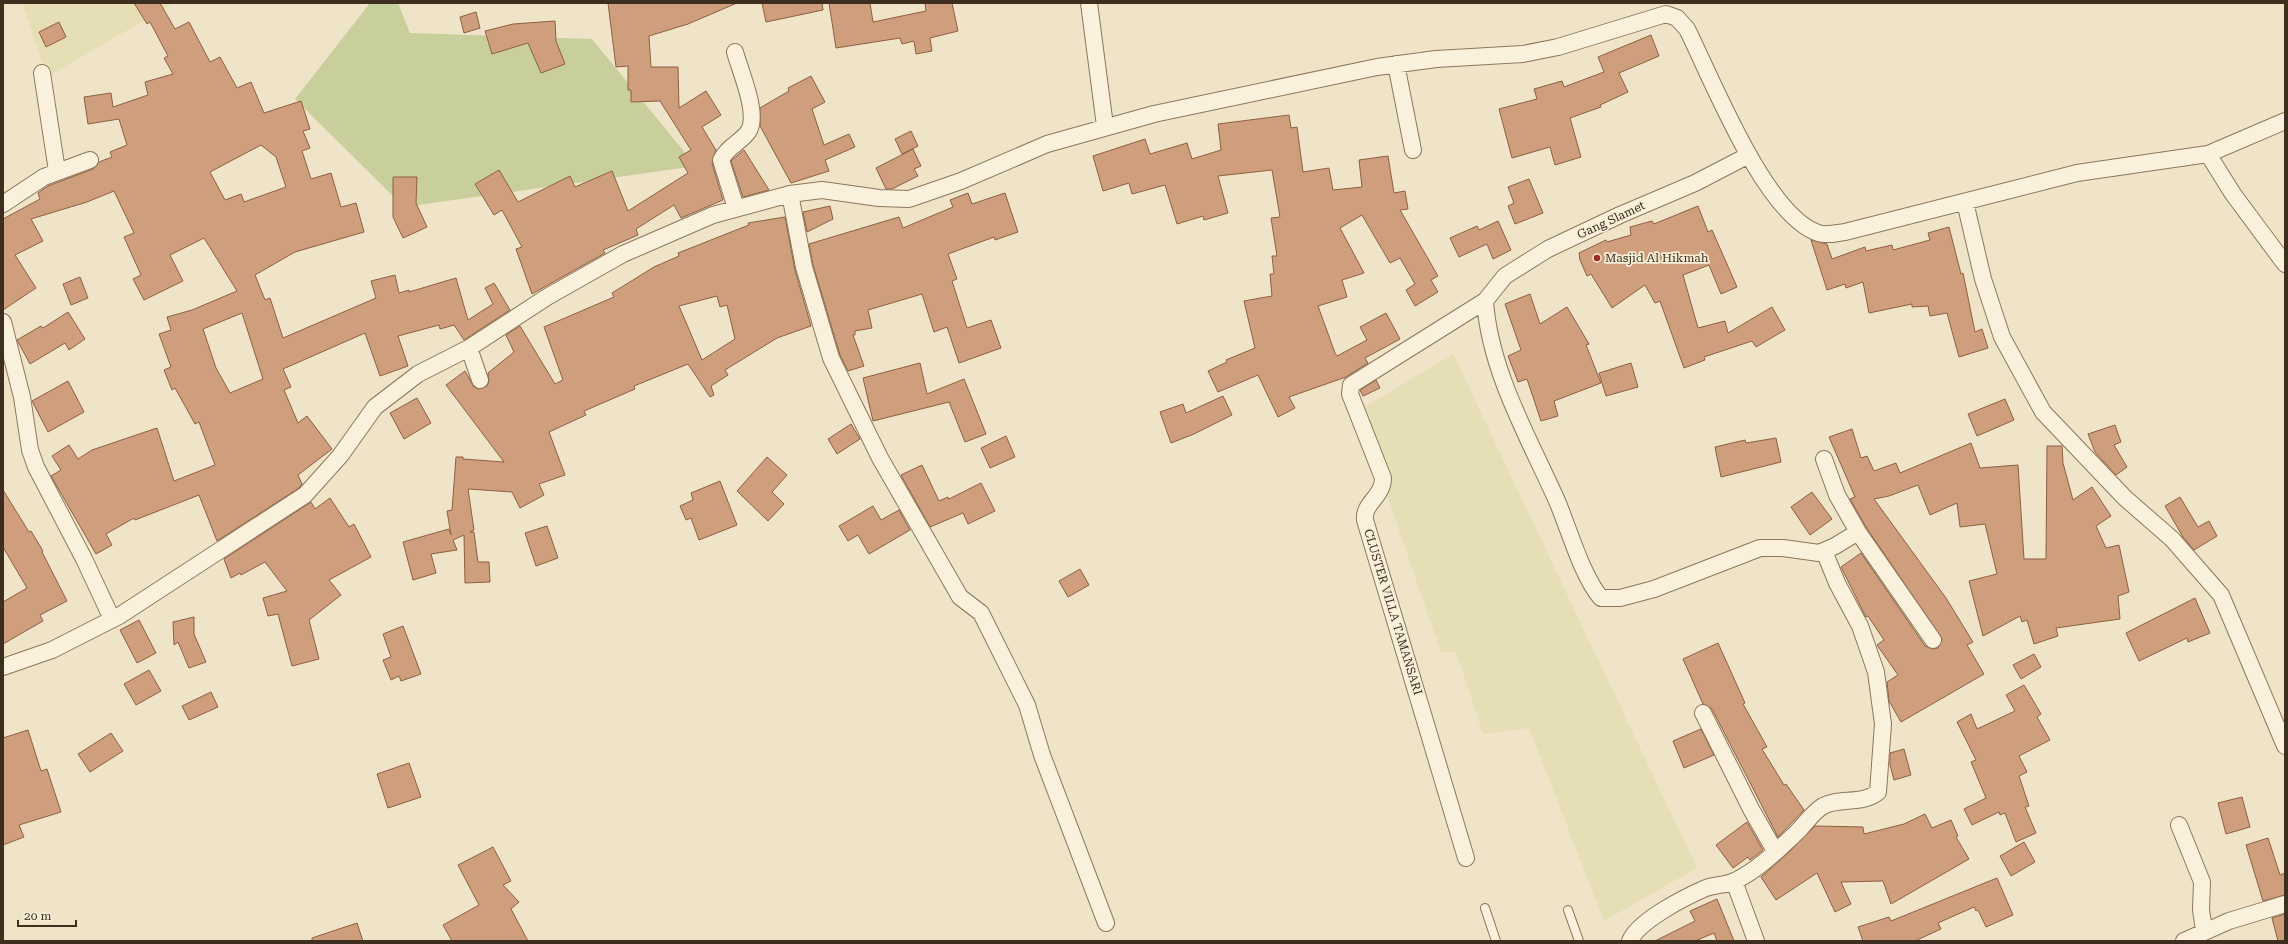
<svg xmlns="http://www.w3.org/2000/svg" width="2288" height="944" font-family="'Roboto Serif',serif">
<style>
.farmland{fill:#e6deb5}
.green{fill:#c9cf9b}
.building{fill:#cf9f7d;stroke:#8d5f41;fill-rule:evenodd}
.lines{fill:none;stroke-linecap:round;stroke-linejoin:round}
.lane-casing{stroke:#8d765c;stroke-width:10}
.street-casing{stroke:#8d765c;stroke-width:18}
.lane{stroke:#faf1dc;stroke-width:8}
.street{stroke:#faf1dc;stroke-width:16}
.poi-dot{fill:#9e2a2b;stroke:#f7eed8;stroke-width:1.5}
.labels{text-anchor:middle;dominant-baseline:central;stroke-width:3.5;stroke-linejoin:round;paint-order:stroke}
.street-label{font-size:12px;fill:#3d2e20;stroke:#f7eed8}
.poi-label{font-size:12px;fill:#3d2e20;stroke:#f7eed8;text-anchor:start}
</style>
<rect width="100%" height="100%" fill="#f0e4c8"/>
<path class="farmland" d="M22,3H174L47,77Z
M1453,354L1697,868L1604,921L1529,728L1483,734L1456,652H1441L1358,411Z"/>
<path class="green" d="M370,3H398L410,33L592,39L696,166L404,207L295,99Z"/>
<path class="building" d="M134,3H160L175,29L189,22L210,62L220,57L237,88L251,82L264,113L301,101L310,129L303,131L310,148L302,151L311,179L331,173L341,207L356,203L364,232L295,252L255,275L265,300L270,298L283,338L376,298L371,281L395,275L399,293L409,290V292L456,278L468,320L493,304L485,288L494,283L510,310L464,340L454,325L440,329L439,325L398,336L408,366L380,376L365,333L283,369L291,387L284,390L298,423L307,416L332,449L298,475L302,484L299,488L217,541L199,495L135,520L134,518L106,534L112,545L96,554L51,476L61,470L52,456L69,445L78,459L92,450L157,428L174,481L215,465L199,422L195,424L175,388L172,390L164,370L171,367L159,334L171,330L167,317L192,310L237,291L204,238L170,255L183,281L144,300L133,279L141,275L124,237L134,233L114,191L87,202L31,219L43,241L15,255L36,288L3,310V219L40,199L38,193L48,186L93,169L99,162L112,157L110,152L127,145L119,119L88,124L84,97L111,93L113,107L148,95L145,82L173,74L164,58L168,56L150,22L147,24ZM261,145L276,157L286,187L244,202L241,194L225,200L210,172ZM242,313L263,379L230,393L216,368L203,329Z
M608,3H737L688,24L649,36L651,67H678L679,108L706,91L721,115L702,127L716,150L712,163L723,200L681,218L674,205L636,229L638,235L603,250L605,253L532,294L516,249L522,247L502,210L494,215L475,184L499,170L518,202L570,176L575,187L612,171L628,211L688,173L679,157L691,150L660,101L631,102V90H628V66L616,67Z
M762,3H822L823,10L766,22Z
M829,3H870L873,22L926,11L925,3H952L958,31L930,38L932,51L916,54L914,41L902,44L900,38L836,48Z
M476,12L480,28L464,33L460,17Z
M555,21L556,41L565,64L541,73L528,43L492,54L485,31L513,24Z
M59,22L66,37L46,47L39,32Z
M1651,35L1659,56L1619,73L1628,92L1600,105L1601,107L1570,118L1581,157L1555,165L1550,147L1512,158L1499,109L1537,99L1534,89L1562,81L1564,87L1604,72L1598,57Z
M811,76L825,102L812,109L824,145L849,134L855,147L825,160L829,171L791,183L760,126V108L789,91L788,88Z
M1289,115L1291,128L1297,127L1303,172L1329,168L1333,190L1362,187L1359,160L1388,156L1394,193L1405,191L1408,209L1400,210L1438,276L1431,280L1438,292L1415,306L1406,290L1415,284L1400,258L1390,263L1362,215L1340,228L1364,273L1342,280L1347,297L1318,306L1335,353L1337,356L1367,340L1360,327L1386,313L1400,339L1365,358L1368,363L1346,377L1289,397L1295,408L1278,417L1258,375L1218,392L1208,371L1227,362L1226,360L1255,348L1244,301L1272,296L1270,274H1274L1272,256H1277L1271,218L1280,217L1272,170L1218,176L1228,213L1204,220L1203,216L1177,224L1165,185L1132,194L1129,183L1103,191L1093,156L1145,139L1150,154L1187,143L1192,159L1221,150L1218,124Z
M911,131L918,146L902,154L895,139Z
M913,149L921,166L914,169L918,176L892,189H886L876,168Z
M744,150L769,190L743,197L731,161Z
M393,177H417L416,203L427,227L403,238L393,217Z
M1529,179L1543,213L1515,224L1508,206L1514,203L1508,187Z
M968,193L972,204L1005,193L1018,232L995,240L994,237L948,254L957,279L952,281L967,328L991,320L1001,348L959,363L947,327L934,332L922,294L868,310L872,328L855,331V335H853L864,366L848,371L840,355L813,265L809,244L899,217L903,228L953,207L950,200Z
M830,206L833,219L807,232L803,212Z
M1698,206L1708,232L1712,230L1737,287L1721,294L1709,265L1683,275L1698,328L1725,321L1728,333L1772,307L1785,330L1756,347L1752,341L1704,357L1705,360L1684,368L1660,301L1655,303L1645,285L1612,308L1591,274L1587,276L1580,260L1579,253L1606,240L1607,242L1631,235L1630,227L1652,221L1654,224Z
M785,217L795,270L811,326L777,338L725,370L728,375L711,386L714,395L710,397L688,364L634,386L635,389L584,411L586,415L549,432L565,475L539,484L544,495L520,508L512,492L468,489L474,530L470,532H474L478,562H489L490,582L465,583L464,535L453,540L457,550L431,554L436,573L413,580L403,542L449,529L451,535L447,511L452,510L456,457H463V459L504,462L446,385L465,371L474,387L479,389L487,386L489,381L488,373L514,352L506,335L520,326L555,384L563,380L544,327L614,297L612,293L654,267L679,256L678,253L749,225L748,223ZM717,296L720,307L727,305L735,339L702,360L679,306Z
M1498,221L1511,250L1493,259L1487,244L1459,257L1450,238L1477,226L1479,230Z
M1949,227L1961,274L1963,273L1975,332L1982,329L1988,348L1959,357L1947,313L1930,316L1928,306L1912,307V304L1869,313L1863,282L1846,288L1845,284L1827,290L1811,240L1827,244L1832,259L1865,247L1866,251L1892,245L1893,250L1930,240L1928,233Z
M80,277L88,298L71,305L63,284Z
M1530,294L1540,324L1567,307L1589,344L1586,345L1601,383L1554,401L1558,416L1541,421L1527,379L1518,382L1508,356L1521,350L1505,304Z
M68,312L85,339L69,350L65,343L30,364L17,340L41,326L43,328Z
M920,363L927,394L964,379L986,434L965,442L949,402L873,421L863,378Z
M1631,363L1638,387L1606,396L1599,373Z
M1376,380L1380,388L1363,396L1360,390Z
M68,381L84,412L48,432L32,401Z
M1223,396L1232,415L1194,434L1171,443L1160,412L1183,404L1186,413Z
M417,398L431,423L404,439L390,413Z
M2005,399L2014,420L1977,436L1968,414Z
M851,424L860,439L837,454L828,439Z
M2115,425L2121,442L2114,445L2127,467L2116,475L2095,452L2088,434Z
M1852,429L1861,458L1867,456L1874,471L1896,463L1900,473L1971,443L1980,468L2018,465L2024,559H2046L2047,446H2062L2063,463L2073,500L2092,487L2111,516L2096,526L2106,548L2119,545L2129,592L2118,596L2120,619L2056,628L2058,636L2034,644L2027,620L2022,622L2020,616L1983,636L1969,581L1997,574L1985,524L1960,527L1957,503L1930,515L1918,485L1889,496L1874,499L1946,598L1973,642L1967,645L1984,674L1901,722L1889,701L1887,682L1898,675L1877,645L1884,640L1868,616L1866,617L1841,567L1861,553L1925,646L1933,649L1938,648L1942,639L1866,527L1850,499L1855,497L1829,437Z
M1006,436L1015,457L990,468L981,448Z
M1776,438L1781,462L1721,477L1715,447L1745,440L1746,443Z
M767,457L787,475L772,492L784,504L768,521L737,491Z
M922,465L939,501L948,497L949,499L981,483L995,511L968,524L963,513L930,527L901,475Z
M720,481L737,525L699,540L691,518L686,520L680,506L693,500L691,493Z
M3,490L29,532L31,531L43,551L42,552L67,601L40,615L43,621L3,644V602L27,588L3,547Z
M1812,492L1832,519L1810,535L1791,507Z
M2180,497L2198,527L2209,521L2217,536L2194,550L2183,537L2165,506Z
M330,498L349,527L354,524L371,557L329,580L341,595L309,620L319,659L292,666L278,614L268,616L263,598L287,591L265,562L241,575L240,573L231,578L224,559L311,502L315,509Z
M873,506L881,520L899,510L910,530L869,554L858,535L848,541L839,526Z
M547,526L558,558L536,566L525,533Z
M1080,569L1089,585L1068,597L1059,581Z
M2195,598L2210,633L2188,642L2187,638L2139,661L2126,633Z
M194,617V634L206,662L189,668L178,642L174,645L173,622Z
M139,620L156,653L137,663L120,630Z
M403,626L421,674L401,681L399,676L391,680L383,660L391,657L383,634Z
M1718,643L1745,703L1743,704L1767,747L1762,749L1784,785L1786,784L1804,810L1778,837L1712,709L1703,704L1683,659Z
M2034,654L2041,667L2021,679L2013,665Z
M149,670L161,691L136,705L124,684Z
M2024,685L2041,714L2037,717L2050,740L2019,756L2027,772L2019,776L2029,806L2025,807L2036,833L2016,842L2005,813L2000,815L1999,812L1972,825L1964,809L1986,798L1971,762L1976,760L1957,722L1971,714L1977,729L2015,711L2006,695Z
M211,692L218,707L189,720L182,706Z
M1701,729L1714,755L1684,768L1673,741Z
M28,730L41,771L47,769L61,812L19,825L24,837L3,845V738Z
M111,733L123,751L90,772L78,754Z
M1904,749L1911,775L1894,780L1890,765V753Z
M409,763L421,797L388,808L377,774Z
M2242,797L2250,827L2226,834L2218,803Z
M1925,814L1932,828L1951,820L1958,836L1956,837L1969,859L1891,904L1883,881L1841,882L1851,904L1835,912L1817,873L1776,900L1761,877L1789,852L1815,826L1863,827L1864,834L1904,824Z
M1747,822L1763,850L1750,860L1748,857L1733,868L1716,845Z
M2268,838L2280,875L2285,873V895L2263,901L2246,845Z
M2024,842L2035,862L2011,876L2000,856Z
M493,847L511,881L503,885L519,902L511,909L528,941H452L443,925L479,905L458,865Z
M1997,878L2013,915L1986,927L1978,910L1976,911L1974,907L1938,923L1941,929L1915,941H1863L1858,927L1889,917L1891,921Z
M1717,899L1734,941H1717L1714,933L1695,941H1655L1695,921L1690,911Z
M2285,914V941H2278L2272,918Z
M357,923L363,941H312V938Z"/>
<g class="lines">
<g class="lane-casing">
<path id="lane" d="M1485,908L1496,941
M1568,910L1579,941"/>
</g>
<g class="street-casing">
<path id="street" d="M1089,3L1105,126
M735,52C740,71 760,115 748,132C740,143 727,147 721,160L736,208
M1396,64L1413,150
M42,73L57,171
M2208,154L2233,194L2285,264
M790,194L804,267L831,358L880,458L960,597L981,613L1027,705L1042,755L1106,923
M1965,202L1983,279L2002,337L2043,412L2125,498L2172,539L2221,595L2285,746
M3,204L44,177L90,160
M1485,301C1490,372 1529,438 1557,501C1569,529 1582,576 1601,598H1620L1654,589L1760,548H1783L1819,553L1835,546L1858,532
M3,322L22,397L30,450L36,467L84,559L112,619
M469,348L480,380
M1824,459L1837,495L1858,532L1933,640
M3,667L52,650L119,616L305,495L340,456L375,407L418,374L469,348L547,297L623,254L713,215L790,194L822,190L879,198L909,199L961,181L1047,144L1154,114L1377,67L1436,59L1523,54L1558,47L1666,14L1677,18L1687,29C1712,79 1765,215 1818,233C1827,236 1836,233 1845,232L2077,173L2208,154L2285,121
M1703,713L1751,809L1775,851
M2179,825L2202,882L2201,910L2204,930
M1466,858L1365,520C1363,503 1383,497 1383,478L1350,394L1351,385L1485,301L1505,276L1548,249L1620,215L1695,183L1749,155
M1734,881L1756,941
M1630,941C1638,921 1685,897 1706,888C1715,885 1726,885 1735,881C1758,870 1779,849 1797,832C1806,823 1813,812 1823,806C1839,797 1863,805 1878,792L1883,724L1876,672L1860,626L1837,583L1824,551
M2184,941L2229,921L2285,904"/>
</g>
<use href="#lane" class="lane"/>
<use href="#street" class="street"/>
</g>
<circle class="poi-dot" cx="1597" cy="258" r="4"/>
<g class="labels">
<g class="street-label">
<text transform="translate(1611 220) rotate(-25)">Gang Slamet</text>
<text transform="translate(1393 612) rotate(73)">CLUSTER VILLA TAMANSARI</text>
</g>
<g class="poi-label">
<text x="1605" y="258">Masjid Al Hikmah</text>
</g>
</g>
<rect width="2288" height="944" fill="none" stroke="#3d2e20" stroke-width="8"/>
<path d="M18 920v6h58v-6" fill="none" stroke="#3d2e20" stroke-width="2"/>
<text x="24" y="920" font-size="12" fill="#3d2e20" stroke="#f7eed8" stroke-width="3" paint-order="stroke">20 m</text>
</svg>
